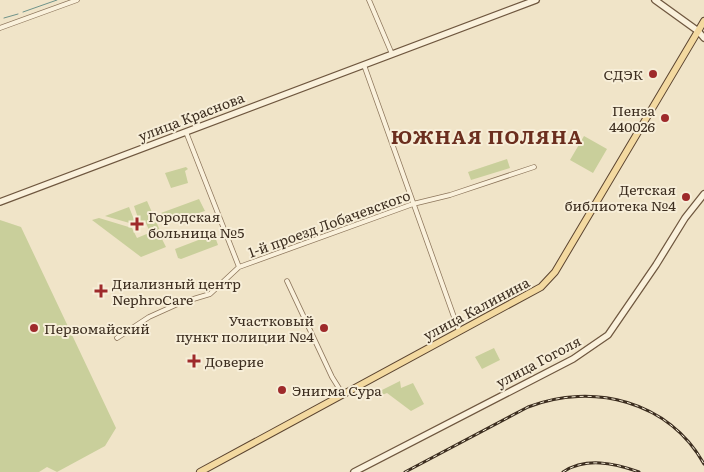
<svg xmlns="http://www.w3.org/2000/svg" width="704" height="472" font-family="Literata,serif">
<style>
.green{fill:#c9cf9b}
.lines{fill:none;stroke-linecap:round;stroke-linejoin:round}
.stream{stroke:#6f938a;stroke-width:1}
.street-casing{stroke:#8d765c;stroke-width:5.5}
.secondary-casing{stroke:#6f573f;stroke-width:8}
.primary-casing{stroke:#5b4430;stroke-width:8}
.street{stroke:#faf1dc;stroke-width:4}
.secondary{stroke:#faf1dc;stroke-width:5.5}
.primary{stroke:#f3d9a0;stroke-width:6}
.rail-casing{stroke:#3d2e20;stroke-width:3}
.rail{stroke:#f7eed8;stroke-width:1;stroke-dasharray:4;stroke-linecap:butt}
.poi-dot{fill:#9e2a2b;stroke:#f7eed8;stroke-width:2}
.labels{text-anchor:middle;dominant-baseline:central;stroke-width:4;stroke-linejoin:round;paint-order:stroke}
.poi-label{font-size:14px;fill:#3d2e20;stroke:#f7eed8;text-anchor:start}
.street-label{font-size:14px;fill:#3d2e20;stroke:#f7eed8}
.district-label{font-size:19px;font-weight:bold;letter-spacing:1px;fill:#6b2e1e;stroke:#f7eed8}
</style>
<rect width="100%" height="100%" fill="#f0e4c8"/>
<path class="green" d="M584,136L607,149L593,173L570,160Z
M507,159L510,168L471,180L468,172Z
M186,167L188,169L185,171L188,183L171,188L165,173Z
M199,199L205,211L164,224L161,213Z
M147,201L162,235L149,230L145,221H139L134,206Z
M129,207L135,222L133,224L105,216Z
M99,218L132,228L137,238L149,233L162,239L166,247L141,257L92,220Z
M0,220L21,227L116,428L105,446L57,472L47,467L39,472H0Z
M214,234L218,245L181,259L178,258L175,249Z
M494,348L500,360L482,369L475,357Z
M400,381L401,388L413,383L424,404L411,411L387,393L375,398L374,394Z"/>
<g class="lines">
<path class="stream" d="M23,12L57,0
M4,18L18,14"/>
<g class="street-casing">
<path id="street" d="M369,0L392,54
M0,28L77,0
M364,65L459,331
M186,132L239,267
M287,281L332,377L342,393
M117,338L149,317L180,303L210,294L239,267L413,204L450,195L534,167"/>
</g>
<g class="secondary-casing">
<path id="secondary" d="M655,0L698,31L704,38
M0,202L536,0
M354,472L573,359L608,335L656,265L685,218L704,194"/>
</g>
<g class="primary-casing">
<path id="primary" d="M200,472L541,287L555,272L704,21"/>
</g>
<use href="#street" class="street"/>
<use href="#secondary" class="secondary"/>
<use href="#primary" class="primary"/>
<g class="rail-casing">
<path id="rail" d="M405,472L528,407C593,382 669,401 704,464
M563,472C586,457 614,463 639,472"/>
</g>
<use href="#rail" class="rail"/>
</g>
<g class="poi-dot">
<circle cx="653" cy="74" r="5"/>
<circle cx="665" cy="118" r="5"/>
<circle cx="686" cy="197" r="5"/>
<path d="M134.5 216.5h5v5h5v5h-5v5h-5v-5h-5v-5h5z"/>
<path d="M98.5 283.5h5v5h5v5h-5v5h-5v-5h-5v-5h5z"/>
<circle cx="34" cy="328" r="5"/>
<circle cx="324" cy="328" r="5"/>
<path d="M191.5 353.5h5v5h5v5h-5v5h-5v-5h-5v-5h5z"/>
<circle cx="282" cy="390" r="5"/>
</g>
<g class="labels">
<g class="poi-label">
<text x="643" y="74" text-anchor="end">СДЭК</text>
<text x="655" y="110" text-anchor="end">Пенза<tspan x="655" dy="16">440026</tspan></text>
<text x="676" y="189" text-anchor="end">Детская<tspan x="676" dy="16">библиотека №4</tspan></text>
<text x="148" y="216">Городская<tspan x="148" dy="16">больница №5</tspan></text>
<text x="112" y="283">Диализный центр<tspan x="112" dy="16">NephroCare</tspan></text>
<text x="314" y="320" text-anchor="end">Участковый<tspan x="314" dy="16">пункт полиции №4</tspan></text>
<text x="44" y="328">Первомайский</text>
<text x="205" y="361">Доверие</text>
<text x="292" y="390">Энигма Сура</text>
</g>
<g class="street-label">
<text transform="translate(191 116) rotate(-21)">улица Краснова</text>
<text transform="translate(329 223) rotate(-20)">1-й проезд Лобачевского</text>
<text transform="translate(476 308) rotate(-28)">улица Калинина</text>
<text transform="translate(538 361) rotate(-28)">улица Гоголя</text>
</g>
<g class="district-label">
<text x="487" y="136">ЮЖНАЯ ПОЛЯНА</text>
</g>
</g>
</svg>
